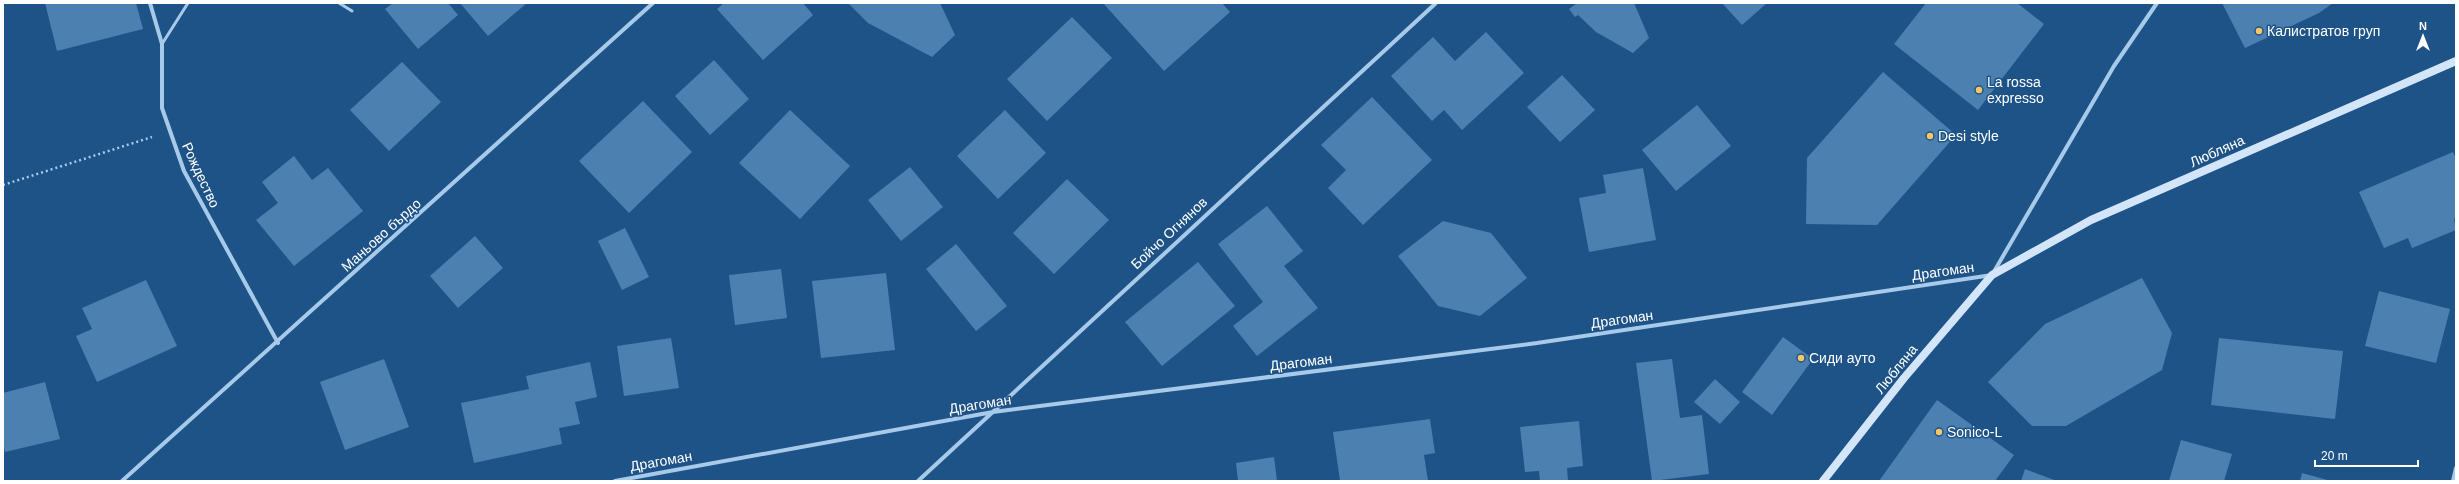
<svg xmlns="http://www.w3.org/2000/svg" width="2459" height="484" font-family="Arial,sans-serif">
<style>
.building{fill:#4b80b1}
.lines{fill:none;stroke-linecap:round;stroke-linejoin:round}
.path{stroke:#a7caea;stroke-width:2.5;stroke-dasharray:2 3;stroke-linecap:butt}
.lane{stroke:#a7caea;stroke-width:3}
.street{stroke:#a7caea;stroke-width:4}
.secondary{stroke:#d3e5f8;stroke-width:8}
.poi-dot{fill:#f9c567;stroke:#1e5387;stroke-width:1.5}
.labels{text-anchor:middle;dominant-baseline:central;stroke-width:3;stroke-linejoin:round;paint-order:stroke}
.poi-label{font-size:14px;fill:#fff;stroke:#1e5387;text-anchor:start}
.street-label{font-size:14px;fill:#fff;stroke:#1e5387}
</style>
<rect width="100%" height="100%" fill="#1e5387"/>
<path class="building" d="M45,3H136L143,29L57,51Z
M393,3H448L458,15L418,49L385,9Z
M460,3H527L488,36Z
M724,3H803L813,15L763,60L717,9Z
M848,3H940L955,35L932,57L868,23Z
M1103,3H1222L1230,12L1164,71Z
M1577,3H1634L1649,38L1633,53L1596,32L1578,15L1575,17L1569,9Z
M1722,3H1767L1742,25Z
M1926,3H2017L2044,24L1978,110L1894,44Z
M2222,3H2333L2319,13L2245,48Z
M1072,17L1112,58L1047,121L1007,79Z
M1486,32L1524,73L1462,130L1444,110L1432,121L1391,76L1433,37L1455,61Z
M714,60L749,99L710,135L675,96Z
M402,62L441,102L389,151L350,110Z
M1883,72L1956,135L1877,225L1806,224L1807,158Z
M1562,75L1595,110L1560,142L1527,107Z
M1372,97L1432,160L1363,225L1328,188L1346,170L1321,145Z
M643,101L692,152L629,213L579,161Z
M1697,105L1731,146L1676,191L1642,150Z
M790,110L850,166L800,219L739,163Z
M1005,110L1046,153L998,199L957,156Z
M2453,152L2456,159V218L2454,219L2456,230L2412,248L2408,238L2384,248L2359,192Z
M294,156L312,180L328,168L363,211L294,266L256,220L278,203L262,182Z
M910,167L943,207L901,241L868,200Z
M1643,168L1656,240L1589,252L1579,198L1606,193L1603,175Z
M1067,179L1109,220L1054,274L1013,233Z
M1267,206L1303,251L1284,266L1318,308L1257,356L1233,326L1263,302L1218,244Z
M1443,221L1491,233L1527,278L1480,316L1438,306L1398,256Z
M625,228L649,277L622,290L598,241Z
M475,236L503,268L458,308L430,276Z
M956,244L1007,306L976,331L926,269Z
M1198,262L1235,306L1162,366L1125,322Z
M781,269L787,318L735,325L729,275Z
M886,273L895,350L821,358L812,281Z
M2142,278L2172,333L2162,370L2066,426H2032L1988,382L2045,324Z
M146,280L177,346L97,382L76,336L92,329L82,308Z
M2379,291L2450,309L2436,363L2365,346Z
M1783,337L1813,359L1772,415L1742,392Z
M671,338L679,388L624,396L617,346Z
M2219,338L2343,351L2335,419L2211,405Z
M384,359L409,427L345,450L320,382Z
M1672,359L1680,418L1702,415L1709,474L1652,481L1636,363Z
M590,362L597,397L575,402L580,424L559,428L562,444L474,463L461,403L529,389L526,376Z
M1715,379L1740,402L1720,424L1694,402Z
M45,382L60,439L5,452L3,443V393Z
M1937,400L2014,455L1995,481H1879Z
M1430,419L1435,453L1424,455L1428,481H1340L1333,432Z
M1579,421L1583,466L1567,468L1568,481H1540L1539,471L1525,472L1520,427Z
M2181,440L2232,454L2224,481H2169Z
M1274,457L1277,481H1238L1236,463Z
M2025,469L2057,481H2021Z
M2302,473L2331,481H2300Z"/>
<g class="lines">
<path class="path" d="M3,185L152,137"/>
<path class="lane" d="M339,3L352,11
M162,44L188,3"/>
<path class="street" d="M150,3L162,44V108L184,171L278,343
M122,481L653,3
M615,481L993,412L1537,343L1992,275L2114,66L2157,3
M918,481L1436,3
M2453,481L2456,468"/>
<path class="secondary" d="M1823,481L1904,378L1992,275L2091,220L2456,61"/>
</g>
<g class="poi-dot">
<circle cx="2259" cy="31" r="4"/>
<circle cx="1979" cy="90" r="4"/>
<circle cx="1930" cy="136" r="4"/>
<circle cx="1801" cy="358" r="4"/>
<circle cx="1939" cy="432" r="4"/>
</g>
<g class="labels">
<g class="poi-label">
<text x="2267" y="31">Калистратов груп</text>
<text x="1987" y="82">La rossa<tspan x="1987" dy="16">expresso</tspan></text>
<text x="1938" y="136">Desi style</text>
<text x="1809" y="358">Сиди ауто</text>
<text x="1947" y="432">Sonico-L</text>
</g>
<g class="street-label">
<text transform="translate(2217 151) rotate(-24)">Любляна</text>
<text transform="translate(201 175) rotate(65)">Рождество</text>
<text transform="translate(1169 233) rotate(-43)">Бойчо Огнянов</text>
<text transform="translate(381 235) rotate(-42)">Маньово бърдо</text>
<text transform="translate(1943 271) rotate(-8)">Драгоман</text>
<text transform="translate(1622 319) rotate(-8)">Драгоман</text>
<text transform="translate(1301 362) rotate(-7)">Драгоман</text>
<text transform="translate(1896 369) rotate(-51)">Любляна</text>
<text transform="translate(980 404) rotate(-9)">Драгоман</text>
<text transform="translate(661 461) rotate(-10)">Драгоман</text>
</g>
</g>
<rect width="2459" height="484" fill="none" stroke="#ffffff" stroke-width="8"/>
<g transform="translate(2423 36)" stroke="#1e5387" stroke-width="3" paint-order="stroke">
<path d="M0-3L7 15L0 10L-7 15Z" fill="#ffffff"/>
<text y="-6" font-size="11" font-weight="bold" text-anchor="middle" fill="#ffffff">N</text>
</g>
<path d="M2315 460v6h103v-6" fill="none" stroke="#ffffff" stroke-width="2"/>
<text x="2321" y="460" font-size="12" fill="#ffffff" stroke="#1e5387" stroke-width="3" paint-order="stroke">20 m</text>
</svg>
